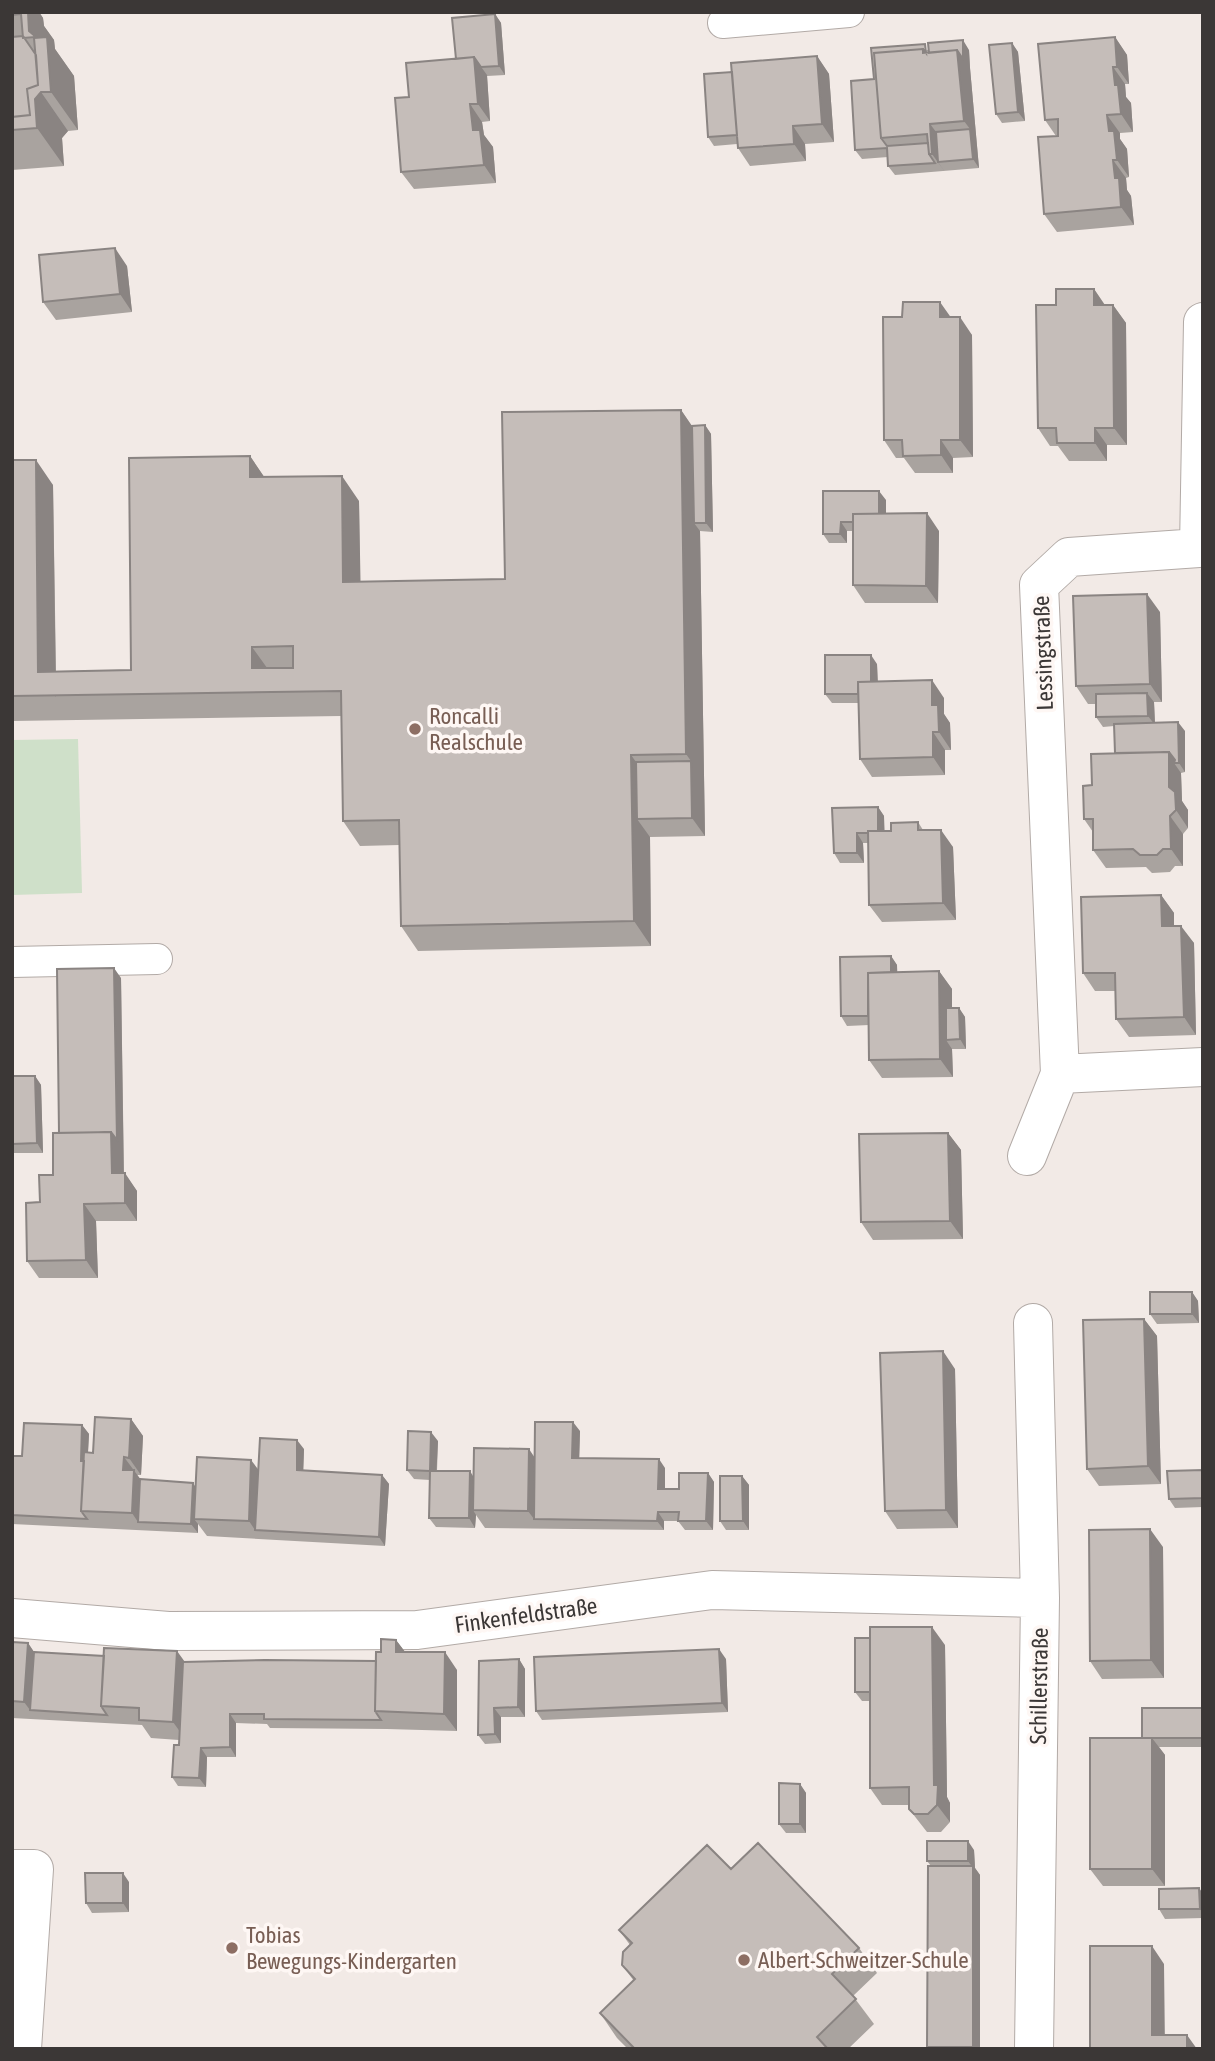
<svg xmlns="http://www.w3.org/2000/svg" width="1215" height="2061" font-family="'Asap Condensed',sans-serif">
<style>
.green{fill:#cfe0c9}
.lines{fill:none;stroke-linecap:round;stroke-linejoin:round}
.service-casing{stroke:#b2aaa6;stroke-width:32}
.minor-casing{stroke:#b2aaa6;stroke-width:40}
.service{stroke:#fff;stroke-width:30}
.minor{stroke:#fff;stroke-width:38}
.wall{fill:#a9a39f}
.shaded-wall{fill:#8a8482}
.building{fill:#c5bdb9;stroke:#8a8482;stroke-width:2;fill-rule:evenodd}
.education-dot{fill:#8d6e63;stroke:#fef7f4;stroke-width:2.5}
.labels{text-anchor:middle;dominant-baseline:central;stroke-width:7;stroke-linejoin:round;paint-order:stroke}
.street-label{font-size:23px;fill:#3b3736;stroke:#fef7f4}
.education-label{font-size:23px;fill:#785e54;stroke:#fef7f4;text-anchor:start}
</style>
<rect width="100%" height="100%" fill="#f2eae6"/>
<path class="green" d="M78,739L82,893L12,895V740Z"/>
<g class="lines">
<g class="service-casing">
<path id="service" d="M723,23L849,12
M12,962L157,959"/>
</g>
<g class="minor-casing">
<path id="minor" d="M1203,322L1199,548L1069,557L1039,585L1060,1074L1203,1067
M1027,1156L1060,1074
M1033,1323L1040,1598L1034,2049
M12,1618L168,1631L417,1630L712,1590L1040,1598
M12,1869H34L22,2049"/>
</g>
<use href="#service" class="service"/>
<use href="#minor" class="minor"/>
</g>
<path class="wall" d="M12,12H39L43,18L44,26L54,40L55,49L74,76L78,130L68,131L62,138L64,166L12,170Z
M495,14L501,23L505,75L487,76L490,121L482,122L484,135L493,147L496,183L414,189L401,172L456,59Z
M1115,37L1127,55L1129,84H1125L1126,97L1131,103L1133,132L1120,133V139L1127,149L1129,177L1126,178L1127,190L1131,196L1134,225L1057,232L1044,214L1056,136L1045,120Z
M1012,43L1018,52L1025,121L1002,123L996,114Z
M929,49L969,50L970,68L979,168L895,175L888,166V157L862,159L855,150L874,79Z
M817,56L829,74L834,142L805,144L806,161L750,166L738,148L737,144L714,146L708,137L732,72Z
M127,266L132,312L56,320L43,302Z
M1094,289L1105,305H1113L1126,323L1127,445H1107V461H1069L1058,446H1050L1038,428L1056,305Z
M951,317L972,335L973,457L953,458V473H915L904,458H896L884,440Z
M681,410L692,426L705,425L711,434L713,532L700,531L705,836L650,837L651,946L418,951L401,926L399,845L360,846L343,821L341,716L12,721V460L53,485L56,671L131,670L250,456L264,477L359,501L360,582L505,579Z
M823,491L886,500V514L939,531L938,603H865L853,585V531H847V543H829L823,534Z
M1160,612L1162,702H1154L1155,723L1185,731V772L1181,773L1182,801L1188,810V828L1183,834V866H1175L1170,872L1152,873L1146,867L1106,868L1093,850V832L1084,819L1092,785L1115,753L1114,726L1103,727L1096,717V704H1088L1076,686Z
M877,664L878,681L944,698V714L950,723L951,750H945V775L872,777L860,759L859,703H832L825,694Z
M878,807L884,816V831H891L918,822L923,830L953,847L956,920L882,922L869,905V843H863L864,863H840L834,853Z
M1161,895L1174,913V926L1194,943L1196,1035L1129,1037L1116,1019V991H1095L1083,973Z
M891,956L897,965V972L939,971L952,989V1008H959L965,1017L966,1049H952L953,1077L882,1078L869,1060V1025L847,1026L841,1016Z
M121,978L124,1173L137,1191V1221H96L98,1278H39L27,1261L40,1202L53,1175L59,1133Z
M12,1076H35L41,1085L43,1153H14L12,1150Z
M948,1133L961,1150L963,1239L873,1240L861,1222Z
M1192,1292L1198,1301L1199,1323L1157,1324L1150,1314Z
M1144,1319L1157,1336L1161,1484L1099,1486L1087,1469Z
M955,1369L958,1528L897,1529L885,1511Z
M131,1419L143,1436L141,1475H137L140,1479L196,1487L258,1469L304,1449L303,1471L382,1475L389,1484L385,1546L207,1536L198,1524V1533L12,1524V1456H22L82,1425L89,1434L88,1452L93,1453Z
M580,1431L579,1458L665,1468V1489H679L708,1473L714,1482L713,1530H685L678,1521H664V1530L485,1528L476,1515L475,1528L436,1527L429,1518L430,1480L414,1479L407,1470L438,1441L437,1471L473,1477L534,1457Z
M1203,1470V1507L1175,1508L1169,1499Z
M742,1476L749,1485V1530H726L720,1521Z
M1163,1547L1164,1678L1102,1679L1090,1661Z
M396,1640L405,1652L457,1670V1731L387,1729L270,1728L267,1724L236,1723V1757H207L206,1787L178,1786L172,1777L179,1740L151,1738L142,1725L12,1718V1642L28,1643L34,1652L185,1662L376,1661L381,1652Z
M945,1645L947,1797L950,1803V1822L941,1832H927L909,1809V1805H882L870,1788V1701H862L855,1692Z
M519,1659L525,1669V1717H501V1743L485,1744L478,1735Z
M726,1659L728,1712L542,1720L536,1711Z
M1203,1708V1747H1159L1165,1755V1886H1103L1090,1869L1142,1738Z
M800,1784L806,1793V1833H786L779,1824Z
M974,1850L975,1868L980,1875V2049H928L927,2047L931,1866L927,1861Z
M731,1869L859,1948L877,1973L853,1996L874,2024L848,2049H628L617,2038L600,2013L634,1981L622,1965L630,1945L619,1930Z
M129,1882V1912L92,1913L86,1903Z
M1199,1888L1203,1894V1918L1165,1919L1159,1909Z"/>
<path class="shaded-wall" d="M28,12H39L43,18L44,26L54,40L55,49L74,76L78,130L51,92L48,55L29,31Z
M495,14L501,23L505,75L499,66Z
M1115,37L1127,55L1129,84L1117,67Z
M963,40L969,50L970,68L979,168L973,159L970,129L964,121L957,50Z
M1012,43L1018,52L1025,121L1018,112Z
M817,56L829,74L834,142L822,124Z
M474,57L487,75L490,121L478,104Z
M1113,67L1125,84L1126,97L1131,103L1133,132L1121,114L1115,85Z
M41,92L68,131L62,138L64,166L37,128L35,99Z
M470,104L482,122L484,135L493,147L496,183L484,165L473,130Z
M1107,115L1120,133V139L1127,149L1129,177L1117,160L1109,131Z
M930,124L943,141L938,162L945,172L932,154Z
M793,126L805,144L806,161L794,144Z
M1113,160L1126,178L1127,190L1131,196L1134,225L1121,207L1115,178Z
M115,248L127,266L132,312L120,294Z
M1094,289L1106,307L1094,305Z
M940,302L952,319L940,317Z
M1113,305L1126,323L1127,445L1114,428Z
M960,317L972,335L973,457L960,440Z
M681,410L698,435L694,523L700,531L705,836L692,818L691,761L686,754Z
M705,425L711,434L713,532L706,523Z
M1095,428L1107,445V461L1095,443Z
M941,440L953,458V473L941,455Z
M250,456L267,481L250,477Z
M36,460L53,485L56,697L38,672Z
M342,476L359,501L361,607L343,582Z
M879,491L886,500V531L879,522Z
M927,513L939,531L938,603L926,586Z
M841,522L847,531V543L840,534Z
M1147,594L1160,612L1162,702L1150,684Z
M252,647L270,672V693L252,668Z
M871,655L877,664L878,699L872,690Z
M932,680L944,698V714L950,723L951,750L939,732L932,705Z
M1147,693L1154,702L1155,725L1148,716Z
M1178,722L1185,731V772L1179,763Z
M933,732L945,750V775L933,757Z
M1169,752L1177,763H1174L1181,773L1182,801L1188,810V828L1176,810L1169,787Z
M631,755L649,780L637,819L650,837L651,946L634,921Z
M878,807L884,816L885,842L878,833Z
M1170,816L1183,834V866L1171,849Z
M941,830L953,847L956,920L943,903Z
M857,833L863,843L864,863L857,853Z
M1161,895L1174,913V944L1162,926Z
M1181,926L1194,943L1196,1035L1184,1017Z
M891,956L897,965L898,990L891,981Z
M114,968L121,978L124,1191L112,1173L111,1132Z
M939,971L952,989V1040H946L952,1049L953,1077L940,1059Z
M959,1008L965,1017L966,1049L960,1039Z
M35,1076L41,1085L43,1153L37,1143Z
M948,1133L961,1150L963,1239L950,1221Z
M125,1173L137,1191V1221L125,1203Z
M84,1204L96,1221L98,1278L86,1260Z
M1192,1292L1198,1301L1199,1323L1192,1314Z
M1144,1319L1157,1336L1161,1484L1148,1466Z
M943,1351L955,1369L958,1528L946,1510Z
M131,1419L143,1436L141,1475L129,1458Z
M573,1422L580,1431L579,1467L572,1458Z
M82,1425L89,1434L87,1470L81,1461Z
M431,1432L438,1441L436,1480L430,1471Z
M297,1440L304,1449L303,1480L297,1470Z
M529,1449L541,1467L534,1519L528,1511Z
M124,1457L147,1488L138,1522L132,1513L123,1470Z
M659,1459L665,1468V1498L658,1489Z
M251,1460L264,1477L255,1530L249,1521Z
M470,1471L476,1481L473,1510L476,1515L475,1528L469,1518Z
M708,1473L714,1482L713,1530L706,1521Z
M382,1475L389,1484L385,1546L379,1537Z
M742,1476L749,1485V1530L743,1521Z
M193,1483L199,1492L194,1519L198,1524V1533L191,1524Z
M658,1512L664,1521V1530L657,1521Z
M1150,1529L1163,1547L1164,1678L1151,1660Z
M932,1627L945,1645L947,1797L950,1803V1822L937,1805L934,1785Z
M396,1640L409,1657L396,1652Z
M28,1643L40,1661L30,1710L24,1702Z
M719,1649L726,1659L728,1712L722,1703Z
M177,1651L190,1669L186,1740L173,1722Z
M445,1652L457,1670V1731L444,1714Z
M519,1659L525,1669V1717L518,1707Z
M494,1708L501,1717V1743L495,1734Z
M230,1714L236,1723V1757L230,1747Z
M1152,1738L1165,1755V1886L1152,1869Z
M201,1748L207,1757L206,1787L199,1778Z
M800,1784L806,1793V1833L800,1824Z
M968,1841L974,1850L975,1868L980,1875V2049H975L973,2047V1868L968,1861Z
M123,1873L129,1882V1912L123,1903Z
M1199,1888L1203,1894V1913L1200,1909Z
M1152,1946L1164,1964L1165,2049L1152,2035Z
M1187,2035L1197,2049H1187Z"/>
<path class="building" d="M12,12H28L29,31L36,37L23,38L21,14L12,15Z
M495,14L499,66L481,67L474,57L456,59L452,18Z
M23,36L36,55L38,85L27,89L30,115L12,117V37Z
M47,37L51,92H41L35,99L37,128L12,130V117L30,115L27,89L38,85L34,38Z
M1115,37L1117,67H1113L1115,85H1118L1121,114L1107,115L1109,131H1114L1117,160H1113L1115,178H1119L1121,207L1044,214L1038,137L1058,136V119L1045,120L1038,44Z
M963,40V59L957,50L929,53L928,43Z
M1012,43L1018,112L996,114L989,45Z
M925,44L926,53L923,49L874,53L881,138L887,146L928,143L929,154L935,163L888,166L887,148L855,150L851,81L874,79L871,48Z
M923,49V53L957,50L964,121L930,124L932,154H929L927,134L881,138L874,53Z
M817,56L822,124L793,126L794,144L738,148L731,63Z
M474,57L478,104H470L473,130H480L484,165L401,172L395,98L409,97L406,63Z
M732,72L737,135L708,137L704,74Z
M970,129L973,159L938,162L936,132Z
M115,248L120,294L43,302L39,255Z
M1056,289H1094V305H1113L1114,428H1095V443H1057L1056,428H1038L1036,305H1056Z
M903,302H940V317H960V440H941V455L903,456L902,440H884L883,317H902Z
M681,410L686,754L631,755L634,921L401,926L399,820L343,821L341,691L12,696V460H36L38,672L131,670L129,458L250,456V477L342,476L343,582L505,579L502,412ZM293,646V668H252V647Z
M705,425L706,523H694L692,426Z
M823,491H879V514H853V522H841L840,534H823Z
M927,513L926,586L853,585V514Z
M1147,594L1150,684L1076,686L1073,596Z
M825,655H871V682H858V694H825Z
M932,680V705H938L939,732H933V757L860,759L858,682Z
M1147,693L1148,716L1096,717V694Z
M1178,722L1179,763H1174L1175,760L1169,752L1115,753L1114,724Z
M1169,752V787L1175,792L1176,810L1170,816L1171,849H1163L1157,855H1140L1133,849L1093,850V819H1084L1083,786L1092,785L1091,754Z
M691,761L692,818L637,819L636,762Z
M878,807V831H868V833H857V853H834L832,808Z
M918,822V830H941L943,903L869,905L868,831H891V823Z
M1161,895L1162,926H1181L1184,1017L1116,1019L1115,973H1083L1081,897Z
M891,956V972L868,973V1016H841L840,957Z
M114,968L117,1140L111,1132L59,1133L57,969Z
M939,971L940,1059L869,1060L868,973Z
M946,1008H959L960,1039L946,1040Z
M12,1076H35L37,1143L12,1144Z
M111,1132L112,1173H125V1203L84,1204L86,1260L27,1261L26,1203L40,1202L39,1175H53V1133Z
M948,1133L950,1221L861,1222L859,1134Z
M1150,1292H1192V1314H1150Z
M1144,1319L1148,1466L1087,1469L1083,1320Z
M943,1351L946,1510L885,1511L880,1353Z
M95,1417L131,1419L129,1458L124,1457L123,1470H134L132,1513L81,1511L84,1452L93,1453Z
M535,1422H573L572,1458L659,1459L658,1489H679V1473H708L706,1521H678L679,1512H658L657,1521L534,1519Z
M24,1423L82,1425L81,1461H84L81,1511L87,1519L12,1515V1456H22Z
M408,1431L431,1432L430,1471L407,1470Z
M260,1438L297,1440V1470L382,1475L379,1537L255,1530Z
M474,1448L529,1449L528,1511L473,1510Z
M197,1457L251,1460L249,1521L194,1519Z
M1203,1470V1498L1169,1499L1167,1471Z
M430,1471H470L469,1518H429Z
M720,1476H742L743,1521H720Z
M140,1479L193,1483L191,1524L138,1522Z
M1150,1529L1151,1660L1090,1661L1089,1530Z
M870,1627H932L934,1785H938L937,1805L928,1814H914L909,1809V1787L870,1788Z
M855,1638H870V1692H855Z
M381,1639L396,1640V1652H445L444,1714L375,1711L376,1652H381Z
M12,1642L28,1643L24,1702L12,1701Z
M104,1648L177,1651L173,1722L139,1720V1708L101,1706Z
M719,1649L722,1703L536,1711L534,1657Z
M34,1652L104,1656L101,1706L107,1715L30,1710Z
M519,1659L518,1707L494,1708L495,1734L478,1735L479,1661Z
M265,1660L376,1661L375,1711L381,1720L264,1719V1714H230V1747L201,1748L199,1778L172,1777L174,1745H179L183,1662Z
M1142,1708H1203V1738H1142Z
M1090,1738H1152V1869H1090Z
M779,1783L800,1784V1824H779Z
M927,1841H968V1861H927Z
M758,1843L859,1948L832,1974L856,1999L817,2037L828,2049H635L600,2013L635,1979L622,1965L623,1952L632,1943L619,1930L707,1845L731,1869Z
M928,1866H973V2047H927Z
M85,1873H123V1903H86Z
M1199,1888L1200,1909H1159V1889Z
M1090,1946H1152V2035H1187V2049H1090Z"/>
<g class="education-dot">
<circle cx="415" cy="729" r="7"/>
<circle cx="232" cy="1948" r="7"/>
<circle cx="744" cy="1960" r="7"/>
</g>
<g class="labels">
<g class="street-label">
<text transform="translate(1043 653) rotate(-92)">Lessingstraße</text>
<text transform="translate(526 1615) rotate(-8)">Finkenfeldstraße</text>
<text transform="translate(1039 1686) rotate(-89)">Schillerstraße</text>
</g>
<g class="education-label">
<text x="429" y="716">Roncalli<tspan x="429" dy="26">Realschule</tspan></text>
<text x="246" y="1935">Tobias<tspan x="246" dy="26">Bewegungs-Kindergarten</tspan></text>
<text x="758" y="1960">Albert-Schweitzer-Schule</text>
</g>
</g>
<rect width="1215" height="2061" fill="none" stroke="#3b3736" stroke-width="28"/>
</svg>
